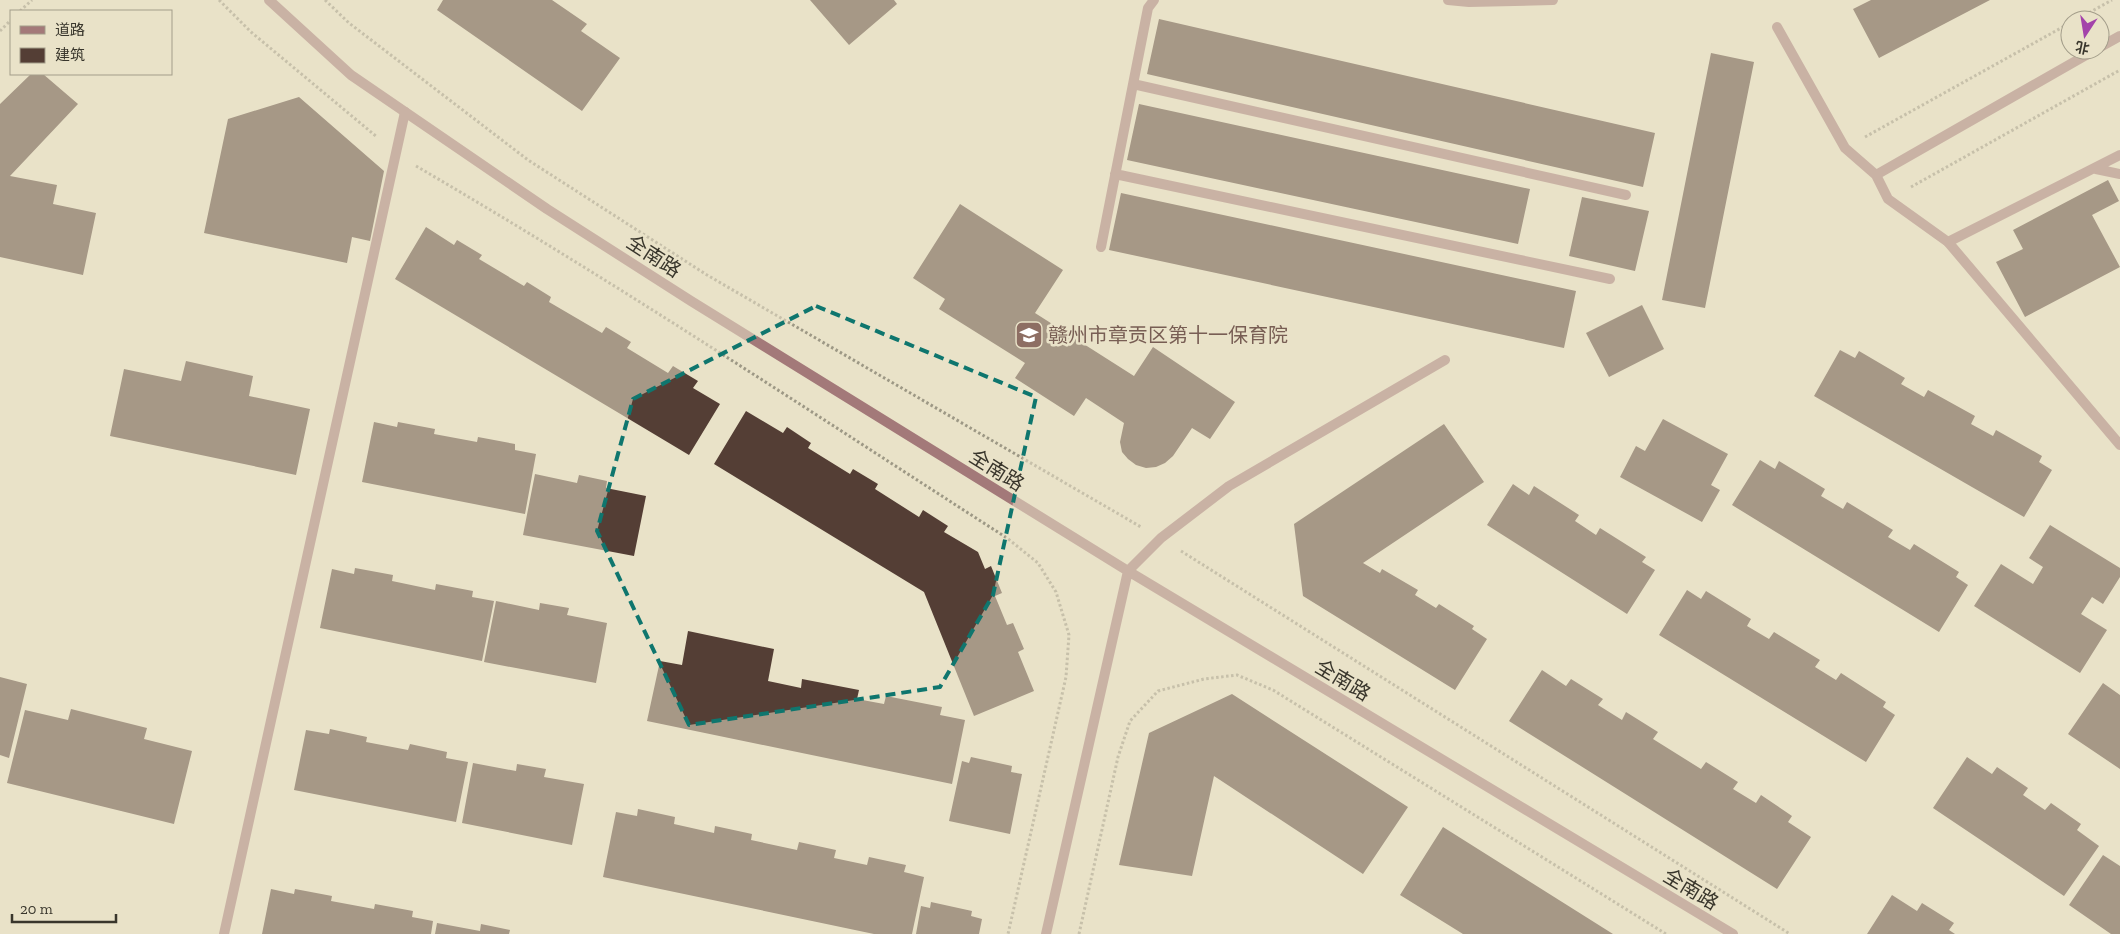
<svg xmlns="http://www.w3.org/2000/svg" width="2120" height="934" font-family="'Zilla Slab','Noto Sans SC',serif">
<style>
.building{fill:#543e35}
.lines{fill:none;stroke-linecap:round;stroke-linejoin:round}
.path{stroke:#9d9885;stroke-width:3;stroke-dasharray:2.5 2.5;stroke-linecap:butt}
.minor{stroke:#a37979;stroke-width:10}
.tertiary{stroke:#a37979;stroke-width:10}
.marked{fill:none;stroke:#0f766e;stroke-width:4;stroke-dasharray:10 6;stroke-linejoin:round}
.labels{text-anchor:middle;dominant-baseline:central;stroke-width:5;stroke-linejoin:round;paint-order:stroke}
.street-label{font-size:20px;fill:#39362c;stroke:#e9e2c8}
.education-label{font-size:20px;fill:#785e54;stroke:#e9e2c8;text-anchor:start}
</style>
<rect width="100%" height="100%" fill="#e9e2c8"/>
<path class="building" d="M443,0H552L587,24L581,31L620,58L582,111L437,10Z
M810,0H894L897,4L849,45Z
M1871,0H1990L1879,58L1853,9Z
M1159,19L1655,133L1643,187L1147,74Z
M1711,53L1754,62L1705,308L1662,300Z
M31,74H43L78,104L10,176L57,185L53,204L96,213L83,275L0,257V104Z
M299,97L384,171L370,241L352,237L347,263L204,233L228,119Z
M1139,104L1530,189L1518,244L1127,160Z
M2108,180L2119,201L2092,215L2120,267L2025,317L1996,262L2023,249L2013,230Z
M1121,193L1576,291L1564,348L1109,250Z
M1582,197L1649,211L1635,271L1569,256Z
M960,204L1063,270L1035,313L1134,376L1153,347L1235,402L1210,439L1192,428L1173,456L1165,463L1156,467L1146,468L1136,465L1128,459L1122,452L1120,442L1124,423L1086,398L1074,416L1015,378L1025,363L939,309L945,299L913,278Z
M426,227L454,245L457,240L482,255L479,259L524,286L527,282L551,297L549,302L602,333L606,327L631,342L627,348L668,373L673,366L698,381L693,388L720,404L689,455L395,279Z
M1642,305L1664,349L1609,377L1586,333Z
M1840,350L1855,358L1859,351L1905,378L1901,384L1924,397L1928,390L1975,416L1971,424L1993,436L1996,430L2042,456L2039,462L2052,470L2024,517L1814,396Z
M186,361L253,376L249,396L310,409L296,475L110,436L124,369L181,381Z
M746,411L783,433L787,427L811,443L808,448L850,474L853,469L878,484L875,489L919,517L923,510L948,526L944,532L978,552L985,569L991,566L1002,593L995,596L1007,625L1013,623L1024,649L1018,652L1034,691L974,716L924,592L714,464Z
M1663,419L1728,454L1711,485L1720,490L1702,522L1620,477L1636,446L1645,451Z
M374,422L397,427L398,422L435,429L434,434L477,442L478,437L515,444V450L536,454L525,514L362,482Z
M1444,424L1484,482L1363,563L1380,573L1382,569L1418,590L1415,595L1436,608L1439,604L1474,626L1472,629L1487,639L1455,690L1303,596L1294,524Z
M1760,460L1775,469L1779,461L1825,489L1821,496L1843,509L1847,502L1893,530L1888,537L1910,550L1914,544L1959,572L1956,577L1968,585L1939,632L1732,505Z
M535,474L577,483L579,475L607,481L606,488L646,496L634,556L523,535Z
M1513,484L1529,495L1534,486L1579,515L1575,521L1596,535L1600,528L1646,557L1642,562L1655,570L1627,614L1487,525Z
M2050,525L2120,568V577L2103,604L2092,597L2081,614L2107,630L2080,673L1974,606L2001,564L2033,584L2043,567L2029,558Z
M355,568L393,575L392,581L435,590L436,584L473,591L472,597L494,601L482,661L320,628L332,569L354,574Z
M1687,590L1701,599L1706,591L1751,619L1747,626L1769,639L1774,632L1820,660L1815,667L1836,680L1841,673L1886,702L1883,707L1895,715L1866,762L1659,635Z
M496,601L539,610L540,603L569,608L567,615L607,623L596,683L484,662Z
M688,631L774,649L768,681L801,688L802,679L859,690L857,699L884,704L886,696L942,707L940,715L965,720L952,784L647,721L660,661L682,665Z
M1542,670L1566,686L1571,679L1603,699L1598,705L1622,720L1626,712L1658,732L1653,739L1701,769L1706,762L1738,782L1733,789L1756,803L1761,795L1792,816L1788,822L1811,837L1777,889L1509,721Z
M0,677L27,684L9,758L0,755Z
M2103,683L2120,695V769L2068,734Z
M1232,694L1408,807L1363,874L1214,776L1192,876L1119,865L1149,733Z
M71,709L147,728L144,739L192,751L174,824L7,783L25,710L68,720Z
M330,729L367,737L366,742L408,750L410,744L447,752L446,758L468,762L456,822L294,790L306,730L329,734Z
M971,757L1012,766L1011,772L1022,774L1010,834L949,821L962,761L969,763Z
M1967,757L1992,774L1997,767L2028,788L2023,795L2045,810L2051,803L2081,824L2077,830L2099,846L2064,896L1933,808Z
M473,763L516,771L517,764L546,769L544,777L584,784L572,845L462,823Z
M638,809L675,817L674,824L714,833L715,826L752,834L751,840L797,850L799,842L836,850L834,858L867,865L869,857L906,865L904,872L924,877L912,934H874L603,877L616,812L637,816Z
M1443,827L1613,934H1463L1400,895Z
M2103,855L2120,866V934H2111L2069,905Z
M271,889L294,894L295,889L332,896L331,901L374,909L375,904L413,911L412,917L433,921L431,934H262Z
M1892,895L1917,911L1922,903L1954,923L1949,930L1955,934H1867Z
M931,902L972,911L971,916L982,919L979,934H916L921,906L930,908Z
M437,923L480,931L481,924L510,930L509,934H435Z"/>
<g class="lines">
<path class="path" d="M219,0L251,32L377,137
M325,0L349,23L528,160L707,275L1141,527
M20,11L32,0
M2076,20L2112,0
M0,31L11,20
M1865,137L2070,23
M416,166C617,283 811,412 1007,538L1038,563L1056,592L1069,635L1066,677L1008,934
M1911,187L2120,70
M1181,551L1790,934
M1079,934L1118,757L1130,721L1158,691L1204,679L1237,675L1273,690L1666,934"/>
<path class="minor" d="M1448,0L1469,2L1553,0
M1133,84L1626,195
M2096,169L2120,174
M1115,174L1610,279
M1948,242L2120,155
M1101,247L1148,8L1154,0
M224,934L405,112"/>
<path class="tertiary" d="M269,0L351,75L547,209L691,301L1128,571L1733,934
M1777,27L1845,148L1876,175L1888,199L1948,242L2120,445
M2100,47L2120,36
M1876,175L2095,50
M1046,934L1128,571L1161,538L1229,486L1445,360"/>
</g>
<path d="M0 0H2120V934H0ZM816,306L1036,397L993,595L940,687L689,725L597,531L633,399Z" fill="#e9e2c8" fill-opacity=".55" fill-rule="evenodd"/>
<path class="marked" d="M816,306L1036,397L993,595L940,687L689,725L597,531L633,399Z"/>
<defs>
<g id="school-square" transform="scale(1.4375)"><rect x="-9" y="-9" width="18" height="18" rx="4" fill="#8d6e63" stroke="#e9e2c8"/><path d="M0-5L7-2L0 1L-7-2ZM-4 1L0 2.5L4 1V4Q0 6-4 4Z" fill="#fff"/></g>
</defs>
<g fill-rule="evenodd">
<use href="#school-square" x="1029" y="335"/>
</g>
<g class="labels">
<g class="street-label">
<text transform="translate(654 256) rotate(33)">全南路</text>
<text transform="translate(997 470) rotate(32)">全南路</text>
<text transform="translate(1343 680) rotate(31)">全南路</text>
<text transform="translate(1691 889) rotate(31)">全南路</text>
</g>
<g class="education-label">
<text x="1048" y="335">赣州市章贡区第十一保育院</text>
</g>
</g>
<rect x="10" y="10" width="162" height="65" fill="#e9e2c8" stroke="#a39d8a"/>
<rect x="20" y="26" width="25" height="8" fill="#a37979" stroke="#a39d8a"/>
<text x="55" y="35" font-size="15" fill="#39362c">道路</text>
<rect x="20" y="48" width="25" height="15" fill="#543e35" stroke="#a39d8a"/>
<text x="55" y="60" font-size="15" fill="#39362c">建筑</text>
<g transform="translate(2085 35) rotate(192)"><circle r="24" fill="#e9e2c8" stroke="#a39d8a"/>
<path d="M0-4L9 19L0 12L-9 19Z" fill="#a343aa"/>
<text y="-8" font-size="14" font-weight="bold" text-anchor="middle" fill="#39362c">北</text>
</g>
<path d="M12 914v8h104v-8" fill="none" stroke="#39362c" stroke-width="2.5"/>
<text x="20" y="914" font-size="15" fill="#39362c" stroke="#e9e2c8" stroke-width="4" paint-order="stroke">20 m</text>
</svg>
